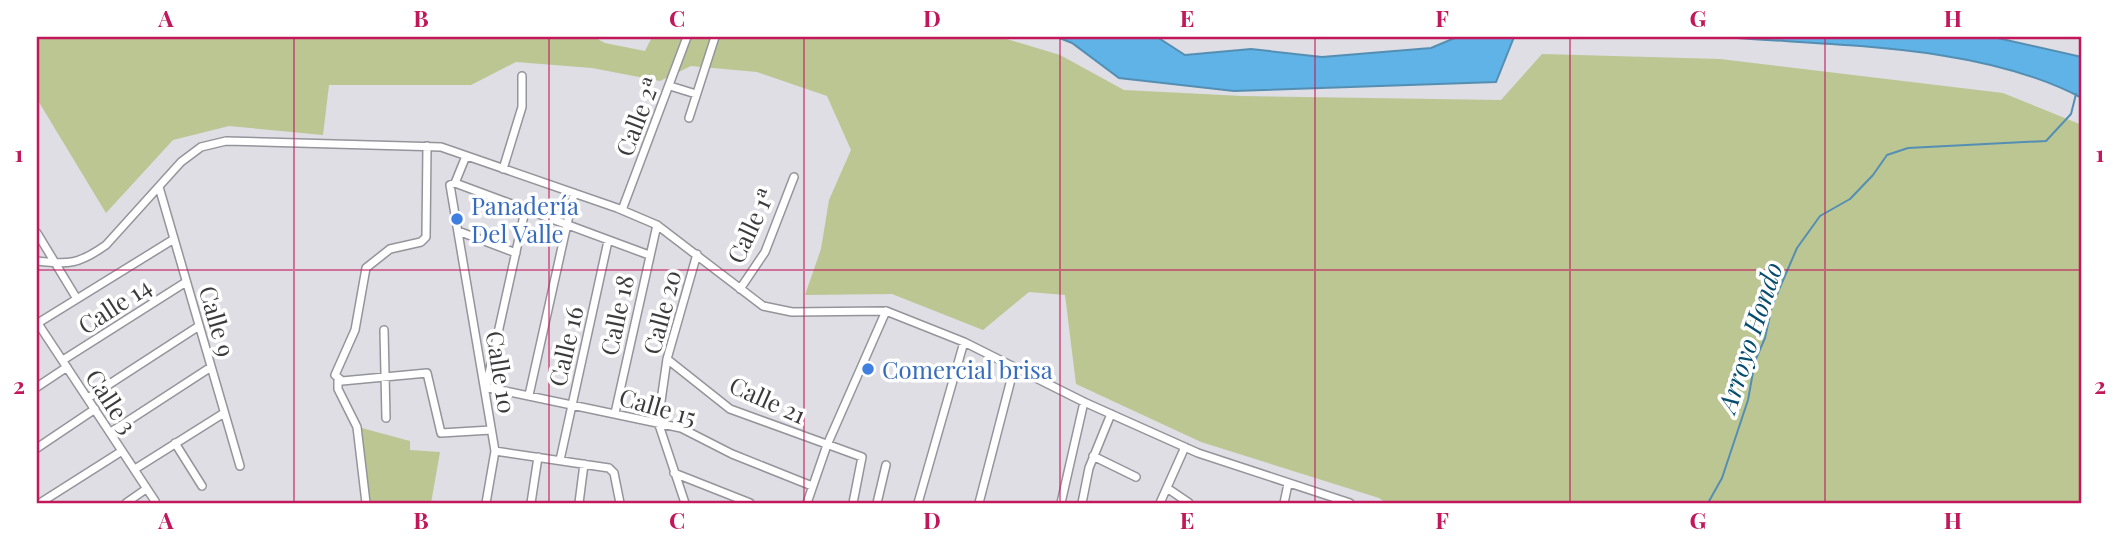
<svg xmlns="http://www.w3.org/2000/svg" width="2119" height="540" font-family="'Playfair Display',serif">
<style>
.green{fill:#bbc693}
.water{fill:#5fb3e6;stroke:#548fb3;stroke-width:2}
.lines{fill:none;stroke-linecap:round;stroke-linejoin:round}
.stream{stroke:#548fb3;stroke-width:2}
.street-casing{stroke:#94949b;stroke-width:10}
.street{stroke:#fff;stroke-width:7}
.grid{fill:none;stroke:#c2185b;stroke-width:2;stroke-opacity:0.55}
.shop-dot{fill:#3f7fe0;stroke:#fff;stroke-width:2.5}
.labels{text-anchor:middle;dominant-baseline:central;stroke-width:7;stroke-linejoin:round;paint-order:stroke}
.street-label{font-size:24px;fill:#3b3b3d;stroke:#fff}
.shop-label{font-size:24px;fill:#366cbe;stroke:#fff;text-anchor:start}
.water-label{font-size:26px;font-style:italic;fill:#054c6e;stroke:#fff}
.neatline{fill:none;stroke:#c2185b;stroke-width:2.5}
.grid-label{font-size:23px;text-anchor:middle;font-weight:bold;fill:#c2185b}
</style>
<rect width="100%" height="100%" fill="#dedee4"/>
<path class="green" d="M37,37H594L605,43L645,51L652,37H1000L1060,55L1124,90L1242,96L1501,100L1542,54L1720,59L2003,93L2082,125V503H1386L1379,498L1201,442L1076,384L1065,295L1029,292L983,330L892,294L805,295L821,249L829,200L851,150L827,96L757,72L691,66L660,81L592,68L516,62L471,85H329L323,135L229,126L173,140L106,213L37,99Z
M358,427L410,441V450L440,452L431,503H367Z"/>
<path class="water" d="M1057,37H1157L1185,55L1251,49L1322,57L1431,48L1457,37H1514L1496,82L1234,91L1119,78L1072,43Z
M1724,37H1993L2082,57V98C1980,44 1838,46 1724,37Z"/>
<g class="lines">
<path class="stream" d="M1708,503L1722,478L1748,400L1755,361L1765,338L1772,306L1797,248L1820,216L1850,199L1873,175L1887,155L1908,148L2046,141L2071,114L2076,94"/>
<g class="street-casing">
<path id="street" d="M670,86L696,94
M689,118L715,37
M427,146L426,237L421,242L390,249L366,268L355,330L335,375L342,381L427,373L441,433L491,430
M503,169L522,107V76
M455,183L466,156
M159,187L240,466
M622,210L687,37
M525,211L486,387L681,428L732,454L812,486
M458,231L516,253
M37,233L77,299
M37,261C69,265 79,264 106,245L181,162L201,147L226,141L441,147L617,208L657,225L763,306L792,312L886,311L964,342L1084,402L1198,453L1350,503
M740,289L765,252L794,177
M37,322L155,501
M38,323L174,239
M384,330L386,418
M667,359L730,409L862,457L853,503
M63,360L186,282
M338,378V389L357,427L366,503
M37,387L67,367
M529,395L574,193
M88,398L199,326
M615,413L657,225
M111,432L211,367
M175,443L202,486
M37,448L95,409
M495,451L609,468L614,473L620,503
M1093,456L1136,477
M560,460L608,241
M135,469L224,413
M674,473L750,503
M1167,488L1189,503
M40,503L122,451
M126,503L146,489
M486,503L495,451L450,185L455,183L649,255
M531,503L538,457
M579,503L584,464
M685,503L658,422L667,359L697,254
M807,503L827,445L886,311
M877,503L886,465
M918,503L964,342
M979,503L1014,368
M1061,503L1084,402
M1082,503L1089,468L1111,414
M1160,503L1185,447
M1284,503L1288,484"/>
</g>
<use href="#street" class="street"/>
</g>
<path class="grid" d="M294,37V503M549,37V503M804,37V503M1060,37V503M1315,37V503M1570,37V503M1825,37V503M37,270H2082"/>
<g class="shop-dot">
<circle cx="457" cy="219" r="7"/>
<circle cx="868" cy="369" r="7"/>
</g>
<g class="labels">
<g class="street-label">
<text transform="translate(637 116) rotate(-69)">Calle 2ª</text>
<text transform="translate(750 225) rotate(-65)">Calle 1ª</text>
<text transform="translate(114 305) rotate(-33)">Calle 14</text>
<text transform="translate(661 312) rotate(-75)">Calle 20</text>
<text transform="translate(616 315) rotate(-78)">Calle 18</text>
<text transform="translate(218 321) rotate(74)">Calle 9</text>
<text transform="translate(565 346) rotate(-77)">Calle 16</text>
<text transform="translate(502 372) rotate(81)">Calle 10</text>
<text transform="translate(768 399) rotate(24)">Calle 21</text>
<text transform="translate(112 401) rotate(57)">Calle 3</text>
<text transform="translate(658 406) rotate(16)">Calle 15</text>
</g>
<g class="shop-label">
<text x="471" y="205">Panadería<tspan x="471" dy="28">Del Valle</tspan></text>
<text x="882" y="369">Comercial brisa</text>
</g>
<g class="water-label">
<text transform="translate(1749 337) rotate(-72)">Arroyo Hondo</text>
</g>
</g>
<rect width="2119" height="540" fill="none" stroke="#ffffff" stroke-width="77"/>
<rect x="38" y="38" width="2042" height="464" class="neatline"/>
<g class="grid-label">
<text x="166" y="27">A</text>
<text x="421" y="27">B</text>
<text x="677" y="27">C</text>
<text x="932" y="27">D</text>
<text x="1187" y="27">E</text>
<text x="1442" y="27">F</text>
<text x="1698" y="27">G</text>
<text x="1953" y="27">H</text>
<text x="19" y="162">1</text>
<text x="2100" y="162">1</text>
<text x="19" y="394">2</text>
<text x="2100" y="394">2</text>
<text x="166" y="529">A</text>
<text x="421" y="529">B</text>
<text x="677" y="529">C</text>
<text x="932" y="529">D</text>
<text x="1187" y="529">E</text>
<text x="1442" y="529">F</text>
<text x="1698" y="529">G</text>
<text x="1953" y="529">H</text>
</g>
</svg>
